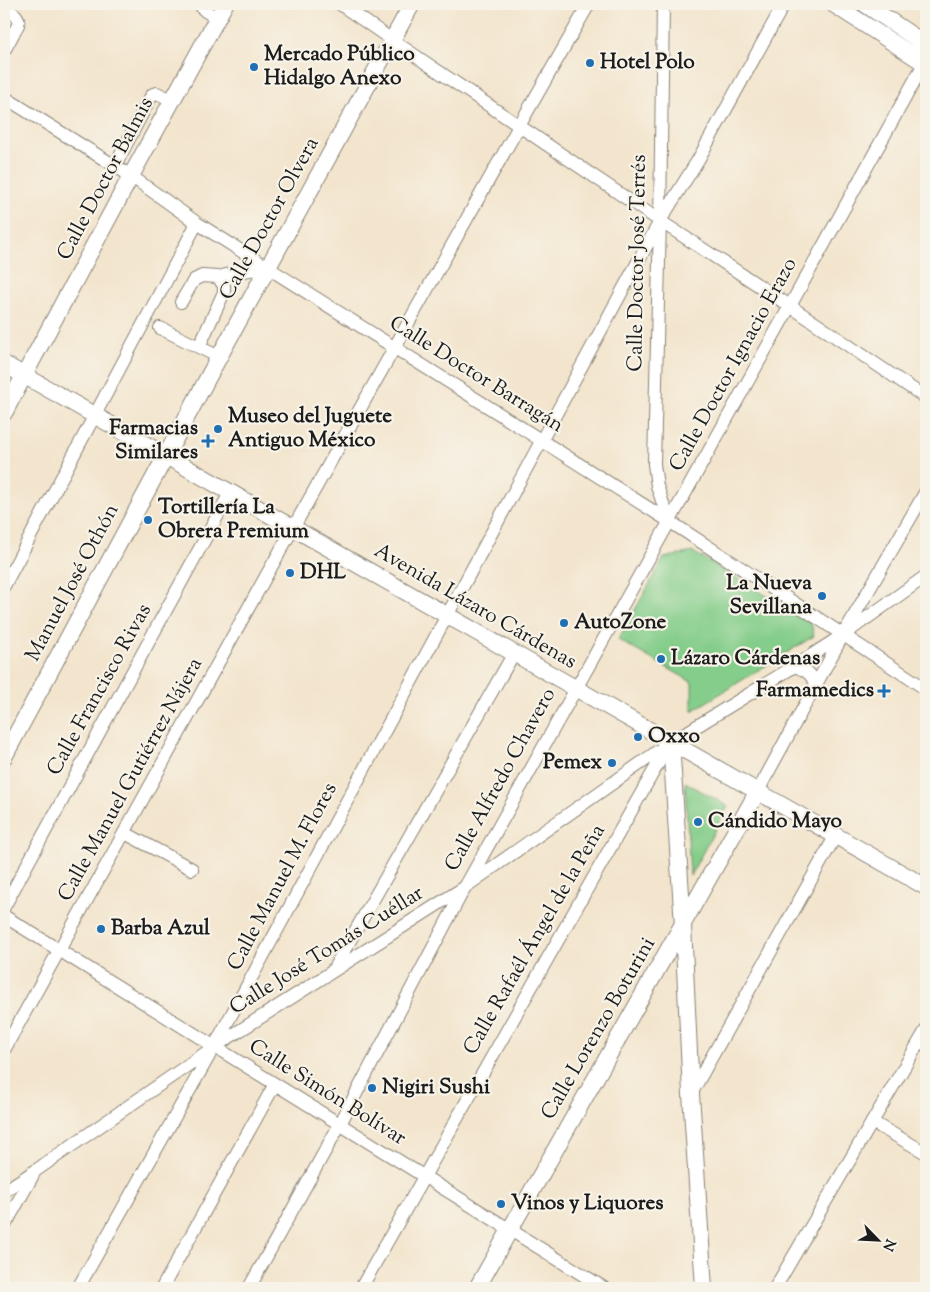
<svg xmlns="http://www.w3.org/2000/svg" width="930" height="1292" font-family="'Sorts Mill Goudy',serif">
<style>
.green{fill:#84cd8a;stroke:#507453}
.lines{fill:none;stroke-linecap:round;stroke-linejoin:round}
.minor-casing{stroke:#888074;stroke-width:14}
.major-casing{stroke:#888074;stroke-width:18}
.minor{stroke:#fff;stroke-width:12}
.major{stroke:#fff;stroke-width:16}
.poi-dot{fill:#1f6fb2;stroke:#f7f3e8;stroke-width:2}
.labels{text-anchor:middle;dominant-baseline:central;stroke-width:4.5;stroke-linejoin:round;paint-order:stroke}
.poi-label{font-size:21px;font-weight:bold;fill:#1c1c1c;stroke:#f7f3e8;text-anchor:start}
.street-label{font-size:21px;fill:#1c1c1c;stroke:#f7f3e8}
</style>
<rect width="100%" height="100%" fill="#f7f3e8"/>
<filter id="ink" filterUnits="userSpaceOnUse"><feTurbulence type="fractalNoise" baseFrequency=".02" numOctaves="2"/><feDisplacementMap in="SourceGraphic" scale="10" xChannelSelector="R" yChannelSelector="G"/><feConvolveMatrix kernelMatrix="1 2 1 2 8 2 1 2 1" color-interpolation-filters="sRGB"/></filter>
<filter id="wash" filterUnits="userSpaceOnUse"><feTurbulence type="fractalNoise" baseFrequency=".0096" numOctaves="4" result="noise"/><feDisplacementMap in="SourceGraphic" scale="20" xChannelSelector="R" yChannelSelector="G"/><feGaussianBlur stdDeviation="1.12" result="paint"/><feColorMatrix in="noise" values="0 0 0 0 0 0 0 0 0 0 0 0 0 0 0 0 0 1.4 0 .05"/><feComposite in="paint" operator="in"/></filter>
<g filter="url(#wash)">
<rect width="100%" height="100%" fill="#f3e5cd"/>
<path class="green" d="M693,552L811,622L814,636L692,711V682L618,640L664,558Z
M685,782L728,806L690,876Z"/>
</g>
<g filter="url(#ink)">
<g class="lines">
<g class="minor-casing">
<path id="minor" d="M200,4C203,12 211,14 218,18
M340,4L392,40L660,221L790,306L926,398
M663,4L660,221L654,464L657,486L669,521
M4,8C12,12 20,15 18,25L4,51
M4,97L131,176L197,223L669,521L926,689
M115,166L150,98L153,94L157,93L172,100
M181,302L194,280L202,276L218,277
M160,328L219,357
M199,347L224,292V286L218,277L238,272L268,267
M4,586L197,223
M795,666C807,671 812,673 816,687
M758,791L843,635L926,491
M125,833L192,869
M4,907L230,493
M4,916L604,1288
M333,970L514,653
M4,1050L265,578L519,126L589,4
M691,1094L836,835
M872,1122L926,1153
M4,1191L35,1171L214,1047L465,887L671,742L795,666L843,635L926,576
M4,1227L34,1173
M78,1288L214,1047L660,221L698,160L784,4
M162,1288L275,1084
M249,1288L340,1124L465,887L790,306L926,60
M361,1288L668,746
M775,1288L926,1030"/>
</g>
<g class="major-casing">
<path id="major" d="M833,4L926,64
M865,4L926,45
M4,364L926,887
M4,413L131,176L225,4
M671,742L683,925L691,1094L704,1288
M4,757L219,357L412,4
M477,1288L758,791"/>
</g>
<use href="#minor" class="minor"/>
<use href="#major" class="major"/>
</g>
</g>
<g class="poi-dot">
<circle cx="590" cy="63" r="5"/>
<circle cx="254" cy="67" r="5"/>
<circle cx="218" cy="429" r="5"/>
<path d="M205.5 433.5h5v5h5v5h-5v5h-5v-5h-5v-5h5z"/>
<circle cx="148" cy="520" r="5"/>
<circle cx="290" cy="573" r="5"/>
<circle cx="822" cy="596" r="5"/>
<circle cx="564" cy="623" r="5"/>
<circle cx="661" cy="659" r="5"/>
<path d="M881.5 683.5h5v5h5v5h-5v5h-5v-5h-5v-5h5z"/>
<circle cx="638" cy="737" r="5"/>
<circle cx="612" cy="763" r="5"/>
<circle cx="698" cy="822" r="5"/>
<circle cx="101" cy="929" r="5"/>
<circle cx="372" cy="1088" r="5"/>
<circle cx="501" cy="1204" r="5"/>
</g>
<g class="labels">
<g class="poi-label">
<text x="264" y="55">Mercado Público<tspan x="264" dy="24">Hidalgo Anexo</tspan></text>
<text x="600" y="63">Hotel Polo</text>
<text x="228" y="417">Museo del Juguete<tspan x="228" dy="24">Antiguo México</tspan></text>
<text x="198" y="429" text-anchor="end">Farmacias<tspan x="198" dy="24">Similares</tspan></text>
<text x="158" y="508">Tortillería La<tspan x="158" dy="24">Obrera Premium</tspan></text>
<text x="300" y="573">DHL</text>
<text x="812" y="584" text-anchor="end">La Nueva<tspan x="812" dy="24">Sevillana</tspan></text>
<text x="574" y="623">AutoZone</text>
<text x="671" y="659">Lázaro Cárdenas</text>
<text x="874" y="691" text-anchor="end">Farmamedics</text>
<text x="648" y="737">Oxxo</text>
<text x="602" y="763" text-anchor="end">Pemex</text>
<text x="708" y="822">Cándido Mayo</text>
<text x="111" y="929">Barba Azul</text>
<text x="382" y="1088">Nigiri Sushi</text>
<text x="511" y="1204">Vinos y Liquores</text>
</g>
<g class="street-label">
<text transform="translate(106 179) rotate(-62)">Calle Doctor Balmis</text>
<text transform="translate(270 219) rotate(-61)">Calle Doctor Olvera</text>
<text transform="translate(638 263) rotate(-89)">Calle Doctor José Terrés</text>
<text transform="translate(734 365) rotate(-61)">Calle Doctor Ignacio Erazo</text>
<text transform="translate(476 375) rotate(32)">Calle Doctor Barragán</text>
<text transform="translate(73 583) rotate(-62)">Manuel José Othón</text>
<text transform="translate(475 607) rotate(30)">Avenida Lázaro Cárdenas</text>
<text transform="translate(100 690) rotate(-61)">Calle Francisco Rivas</text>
<text transform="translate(131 780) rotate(-61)">Calle Manuel Gutiérrez Nájera</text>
<text transform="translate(501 780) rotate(-61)">Calle Alfredo Chavero</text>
<text transform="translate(283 877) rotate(-62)">Calle Manuel M. Flores</text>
<text transform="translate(535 940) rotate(-60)">Calle Rafaél Ángel de la Peña</text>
<text transform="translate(327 951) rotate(-32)">Calle José Tomás Cuéllar</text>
<text transform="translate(599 1029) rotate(-60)">Calle Lorenzo Boturini</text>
<text transform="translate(327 1093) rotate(32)">Calle Simón Bolívar</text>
</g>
</g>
<rect width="930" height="1292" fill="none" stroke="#f7f3e8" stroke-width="20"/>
<g transform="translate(878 1240) rotate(114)" stroke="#f7f3e8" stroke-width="4" paint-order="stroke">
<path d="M0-4L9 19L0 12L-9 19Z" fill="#1c1c1c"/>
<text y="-8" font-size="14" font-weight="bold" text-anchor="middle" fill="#1c1c1c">N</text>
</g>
</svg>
